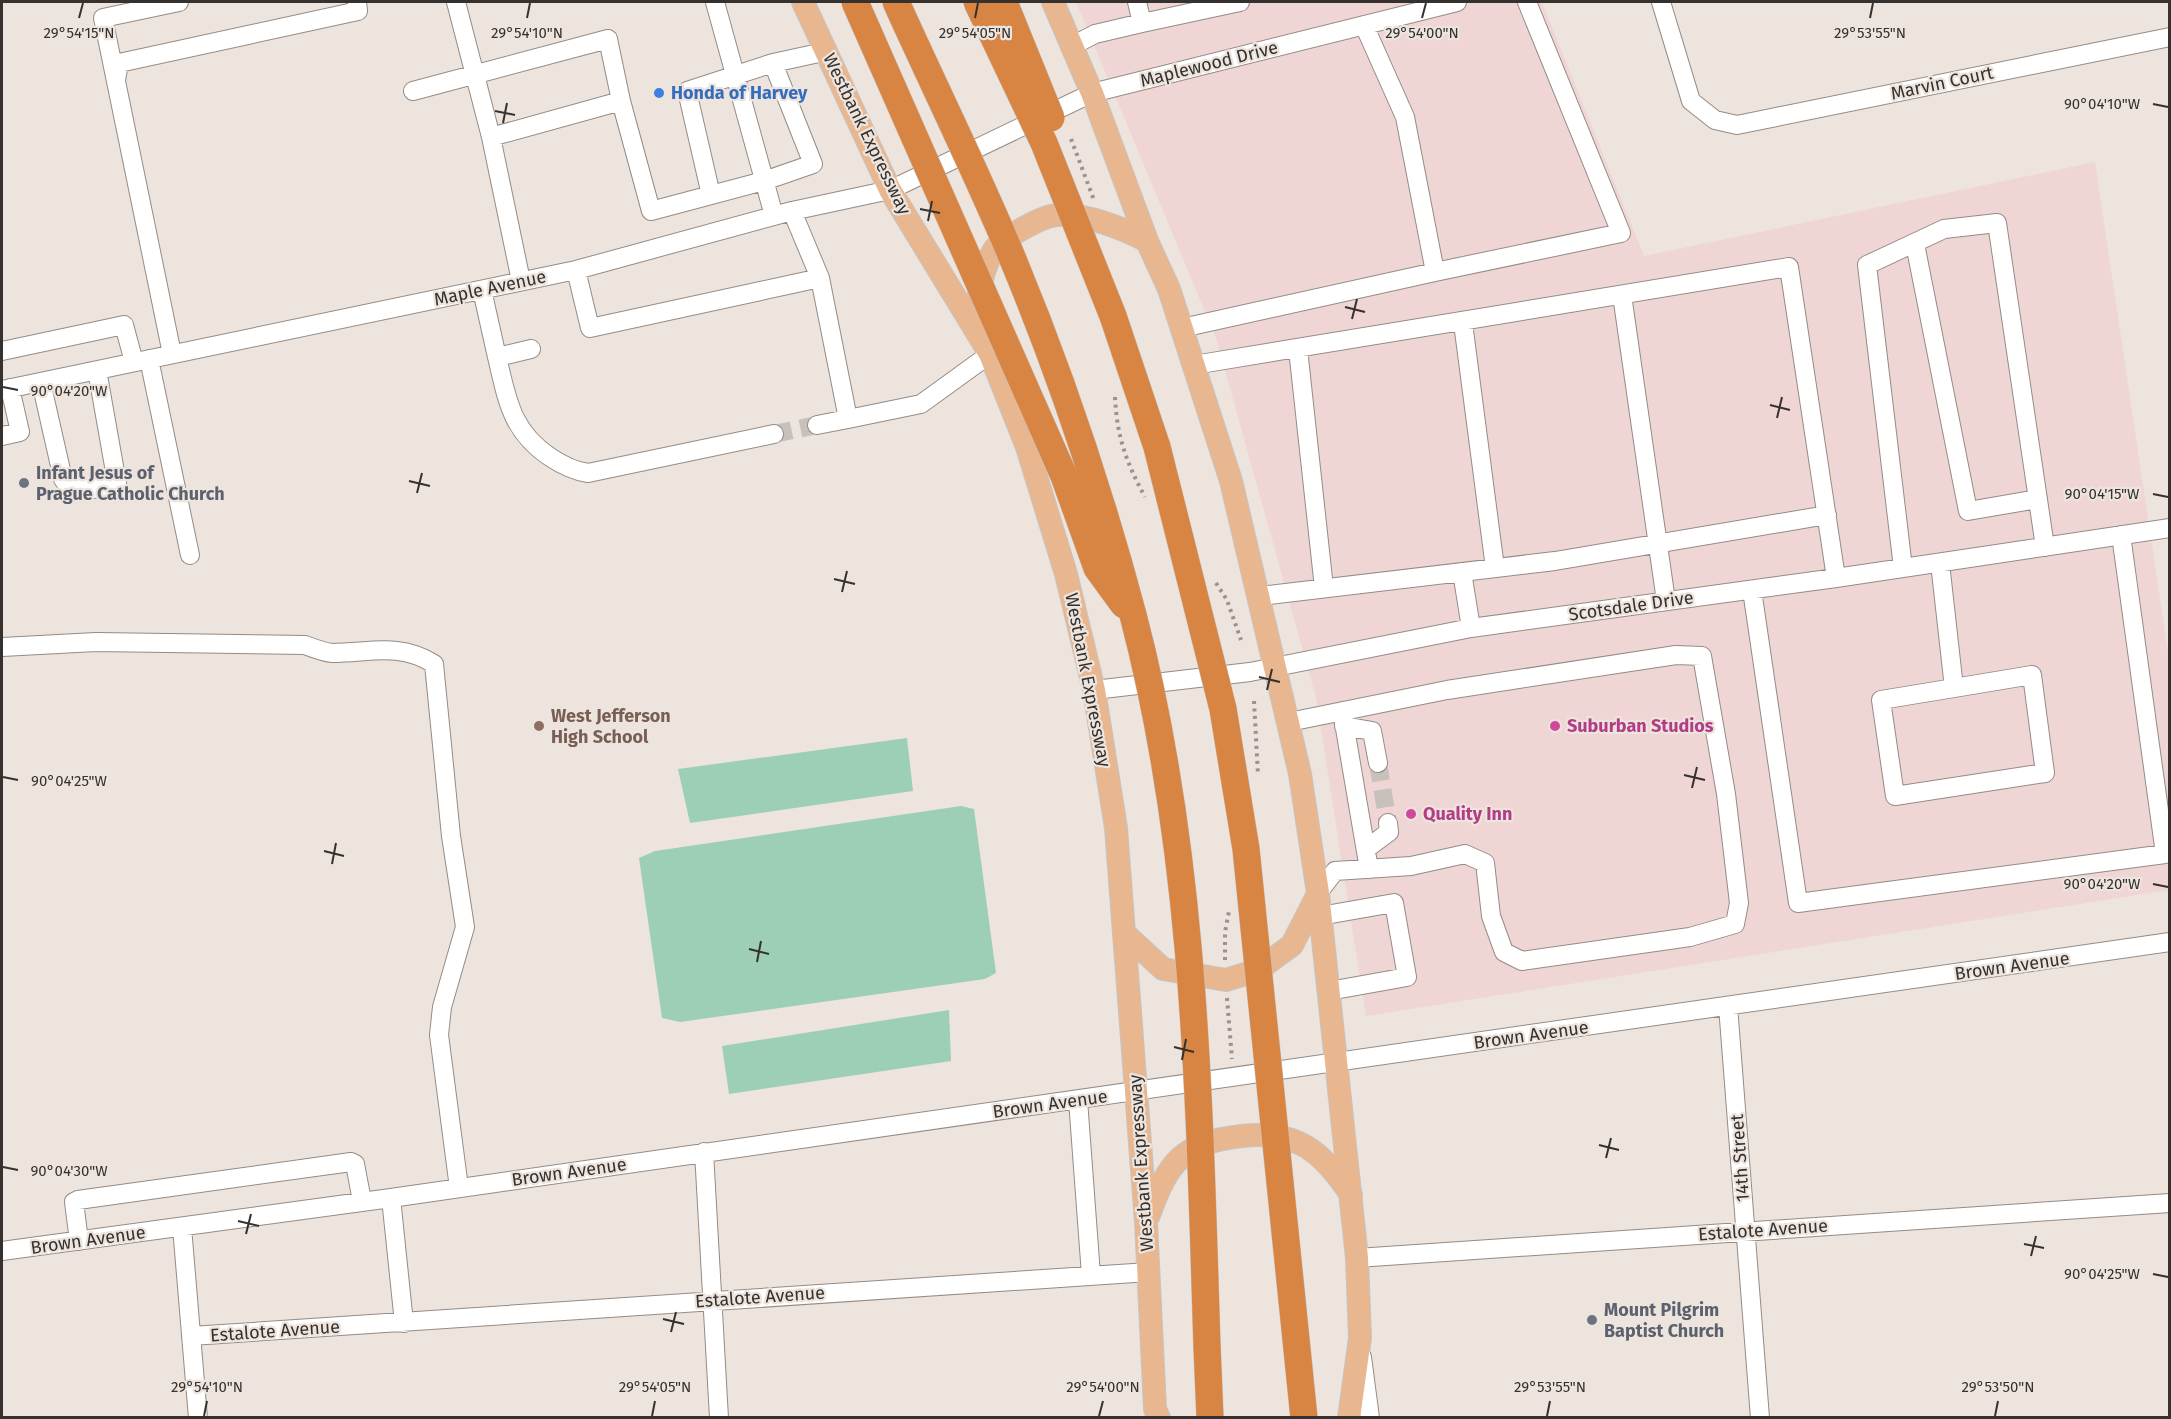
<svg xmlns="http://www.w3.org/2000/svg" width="2171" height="1419" font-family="'Fira Sans',sans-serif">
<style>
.commercial{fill:#f0d5d5}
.green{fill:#9dceb6}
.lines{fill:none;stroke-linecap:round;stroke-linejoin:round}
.minor-tunnel{stroke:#c8c0bb;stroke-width:18;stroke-dasharray:18 9;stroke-linecap:butt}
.minor-casing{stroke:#948b85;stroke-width:20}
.major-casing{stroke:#c6c5c4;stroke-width:24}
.highway-casing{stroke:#c6c5c4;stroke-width:28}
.path{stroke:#99928e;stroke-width:4;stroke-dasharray:3 4.5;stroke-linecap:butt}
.minor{stroke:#fff;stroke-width:18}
.major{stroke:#e8b68f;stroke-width:22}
.highway{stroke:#d88544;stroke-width:27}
.highway-bridge-casing{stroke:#c6c5c4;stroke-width:28;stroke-linecap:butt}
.highway-bridge{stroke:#d88544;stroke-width:27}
.ticks{fill:none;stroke:#34312e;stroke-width:2}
.shop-dot{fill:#3f7fe0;stroke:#ede4de;stroke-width:2}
.worship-dot{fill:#6b7280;stroke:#ede4de;stroke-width:2}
.education-dot{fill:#8d6e63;stroke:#ede4de;stroke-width:2}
.hotel-dot{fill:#d1479c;stroke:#ede4de;stroke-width:2}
.labels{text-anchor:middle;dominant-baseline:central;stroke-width:4.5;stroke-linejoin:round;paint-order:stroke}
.street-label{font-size:18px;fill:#34312e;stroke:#ede4de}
.shop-label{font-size:18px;font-weight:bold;fill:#366cbe;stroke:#ede4de;text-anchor:start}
.worship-label{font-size:18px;font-weight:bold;fill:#5b616d;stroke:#ede4de;text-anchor:start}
.education-label{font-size:18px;font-weight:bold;fill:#785e54;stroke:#ede4de;text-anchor:start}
.hotel-label{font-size:18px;font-weight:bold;fill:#b23c85;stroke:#ede4de;text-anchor:start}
.ticks-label{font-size:15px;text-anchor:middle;fill:#34312e;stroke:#ede4de;stroke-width:4.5;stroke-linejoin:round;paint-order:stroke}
</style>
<rect width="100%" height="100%" fill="#ede4de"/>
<path class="commercial" d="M1076,2H1542L1644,256L2095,162L2169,659V890L1366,1016L1316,698L1216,338Z"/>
<path class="green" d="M907,738L913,791L690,823L678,769Z
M961,806L974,809L996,973L985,979L680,1022L662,1018L639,858L655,851Z
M949,1010L951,1061L729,1094L722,1046Z"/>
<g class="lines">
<path class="minor-tunnel" d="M774,434L817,425
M1378,763L1388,823"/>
<g class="minor-casing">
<path id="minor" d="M456,2L491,137L521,281
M715,2L774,216
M1661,2L1691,101L1715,120L1737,125L2170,37
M1142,23L1240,2
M1364,25L1405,117L1435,272L1621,233L1527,2
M1072,46L1095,34L1142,23L1137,2
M116,80L119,63L358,11L357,2
M413,91L608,39L621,101
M491,137L621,101L651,211L764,181L813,164L773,63
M711,195L687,91L773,63L828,51
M792,211L820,278L848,419L921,404L990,354
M1915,244L1968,511L2038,499
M576,270L590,328L820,278
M482,290L497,357L531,349
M1622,295L1666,601
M1463,323L1495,568
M1182,328L1435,272
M1298,349L1324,588
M2,351L124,325L134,362
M172,354L103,18L179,2
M497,357C507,399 511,431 550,457C562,465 573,471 588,473L774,434
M149,359L190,555
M1194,365L1789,267L1836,578
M41,382L63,479L70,489H93L117,483L97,370
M2,390L576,270L792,211L890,190L1092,93L1457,2
M817,425L848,419
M2,436L20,432L10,388
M1940,563L1954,688L1881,700L1895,796L2045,773L2032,675L1954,688
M1903,568L1867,265L1944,229L1997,223L2045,547
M1462,572L1471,628
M1752,590L1798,903L2165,854L2121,535
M1260,596L1555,561L1827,515
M2,647L96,642L305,645C313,648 323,652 332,653C370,653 399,642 434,664L451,836L465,927L442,1007L439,1035L459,1188
M1094,690L1250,672L1471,628L1836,578L2170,528
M1342,711L1369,869
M1289,722L1447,690L1676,655L1702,656L1726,794L1739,903L1735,924L1690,937L1522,961L1504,952L1491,916L1485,863L1465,854L1411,866L1335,871L1318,893
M1344,726L1372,731L1378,763
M1366,849L1389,832L1388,823
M1320,916L1394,903L1407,977L1329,991
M1728,1006L1760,1418
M1078,1100L1091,1275
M704,1152L719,1418
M391,1198L404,1323
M182,1227L198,1418
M79,1241L74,1202L78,1200L351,1162L355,1164L362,1201
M2,1251L391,1198L2170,942
M1357,1258L2170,1203
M191,1336L1149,1272
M1362,1357L1370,1418"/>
</g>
<g class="major-casing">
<path id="major" d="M803,2L890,190L990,354L1027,447L1066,574L1094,690L1116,828L1146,1222L1155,1409L1159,1418
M1053,2L1092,93L1147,241L1169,289L1231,481L1300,774L1318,893L1357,1258L1360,1338L1349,1418
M979,294C982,278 985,264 994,250C1002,238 1044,215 1058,215C1084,213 1125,229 1147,241
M1124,933L1163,969L1226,980L1258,970L1292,945L1318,894
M1149,1215C1168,1161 1184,1142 1242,1136C1297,1130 1322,1151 1351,1195"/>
</g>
<g class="highway-casing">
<path id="highway" d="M1207,1346L1210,1418"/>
</g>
<path class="path" d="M1071,139L1094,200
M1115,397C1117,437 1126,462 1145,497
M1216,583L1227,600L1241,640
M1254,701L1258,775
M1225,960V932L1229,911
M1227,998L1232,1059"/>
<use href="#minor" class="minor"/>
<use href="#major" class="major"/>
<use href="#highway" class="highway"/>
<g class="highway-bridge-casing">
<path id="highway-bridge" d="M855,2L1064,476L1097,568L1124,605
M896,2C933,84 974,167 1009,250C1059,369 1100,491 1133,615C1196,854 1199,1101 1207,1346
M977,2L1044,143L1113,316L1157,447L1223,709L1246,849L1304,1418
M1004,2L1051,118"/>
</g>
<use href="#highway-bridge" class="highway-bridge"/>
</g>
<path class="ticks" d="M79,18L83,3M527,18L530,3M975,18L978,3M1422,18L1426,3M1870,18L1873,3M2153,104L2168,107M495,111L515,115M503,123L507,103M920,209L940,213M928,221L932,201M1345,307L1365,312M1352,319L1357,299M3,387L18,390M1770,405L1790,410M1777,418L1782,397M409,481L430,486M417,493L422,473M2153,494L2168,497M834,579L855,584M842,592L847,571M1259,677L1280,682M1267,690L1272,669M1684,775L1705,780M3,777L18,780M1692,788L1697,767M324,851L344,856M332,864L336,843M2153,884L2168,887M749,949L769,954M757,962L761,941M1174,1047L1194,1052M1182,1060L1186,1039M1599,1145L1619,1150M1606,1158L1611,1138M3,1167L18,1170M238,1221L259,1226M246,1234L251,1214M2024,1244L2044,1248M2031,1256L2036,1236M2153,1274L2168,1277M663,1319L684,1324M671,1332L676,1312M204,1416L207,1401M652,1416L655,1401M1099,1416L1103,1401M1547,1416L1550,1401M1995,1416L1998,1401"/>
<circle class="shop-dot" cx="659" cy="93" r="6"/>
<g class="worship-dot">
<circle cx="24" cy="483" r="6"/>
<circle cx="1592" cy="1320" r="6"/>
</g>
<circle class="education-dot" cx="539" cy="726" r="6"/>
<g class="hotel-dot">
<circle cx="1555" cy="726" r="6"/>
<circle cx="1411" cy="814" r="6"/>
</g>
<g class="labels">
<g class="street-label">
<text transform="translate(1209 64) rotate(-14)">Maplewood Drive</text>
<text transform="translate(1942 83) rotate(-12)">Marvin Court</text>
<text transform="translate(867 134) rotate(64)">Westbank Expressway</text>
<text transform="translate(490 288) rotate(-12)">Maple Avenue</text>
<text transform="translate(1631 606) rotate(-8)">Scotsdale Drive</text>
<text transform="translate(1088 680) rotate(79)">Westbank Expressway</text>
<text transform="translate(2012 966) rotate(-8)">Brown Avenue</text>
<text transform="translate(1531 1035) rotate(-8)">Brown Avenue</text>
<text transform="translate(1050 1104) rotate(-8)">Brown Avenue</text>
<text transform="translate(1740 1158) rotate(-94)">14th Street</text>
<text transform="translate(1141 1163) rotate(-94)">Westbank Expressway</text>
<text transform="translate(569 1172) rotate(-8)">Brown Avenue</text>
<text transform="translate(1763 1230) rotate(-4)">Estalote Avenue</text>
<text transform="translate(88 1240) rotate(-8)">Brown Avenue</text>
<text transform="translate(760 1297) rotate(-4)">Estalote Avenue</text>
<text transform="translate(275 1331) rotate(-4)">Estalote Avenue</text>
</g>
<g class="shop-label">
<text x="671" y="93">Honda of Harvey</text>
</g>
<g class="worship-label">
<text x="36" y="473">Infant Jesus of<tspan x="36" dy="21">Prague Catholic Church</tspan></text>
<text x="1604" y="1310">Mount Pilgrim<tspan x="1604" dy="21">Baptist Church</tspan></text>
</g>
<g class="education-label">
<text x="551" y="716">West Jefferson<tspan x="551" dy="21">High School</tspan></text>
</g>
<g class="hotel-label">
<text x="1567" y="726">Suburban Studios</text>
<text x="1423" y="814">Quality Inn</text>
</g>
</g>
<g class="ticks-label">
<text x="79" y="38">29°54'15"N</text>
<text x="527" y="38">29°54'10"N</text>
<text x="975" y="38">29°54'05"N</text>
<text x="1422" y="38">29°54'00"N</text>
<text x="1870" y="38">29°53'55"N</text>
<text x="2102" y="109">90°04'10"W</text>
<text x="69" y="396">90°04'20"W</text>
<text x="2102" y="499">90°04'15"W</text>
<text x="69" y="786">90°04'25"W</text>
<text x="2102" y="889">90°04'20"W</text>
<text x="69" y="1176">90°04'30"W</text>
<text x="2102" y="1279">90°04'25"W</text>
<text x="207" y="1392">29°54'10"N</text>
<text x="655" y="1392">29°54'05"N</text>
<text x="1103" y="1392">29°54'00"N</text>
<text x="1550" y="1392">29°53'55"N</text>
<text x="1998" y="1392">29°53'50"N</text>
</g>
<rect width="2171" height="1419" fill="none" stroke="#34312e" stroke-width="6"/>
</svg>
